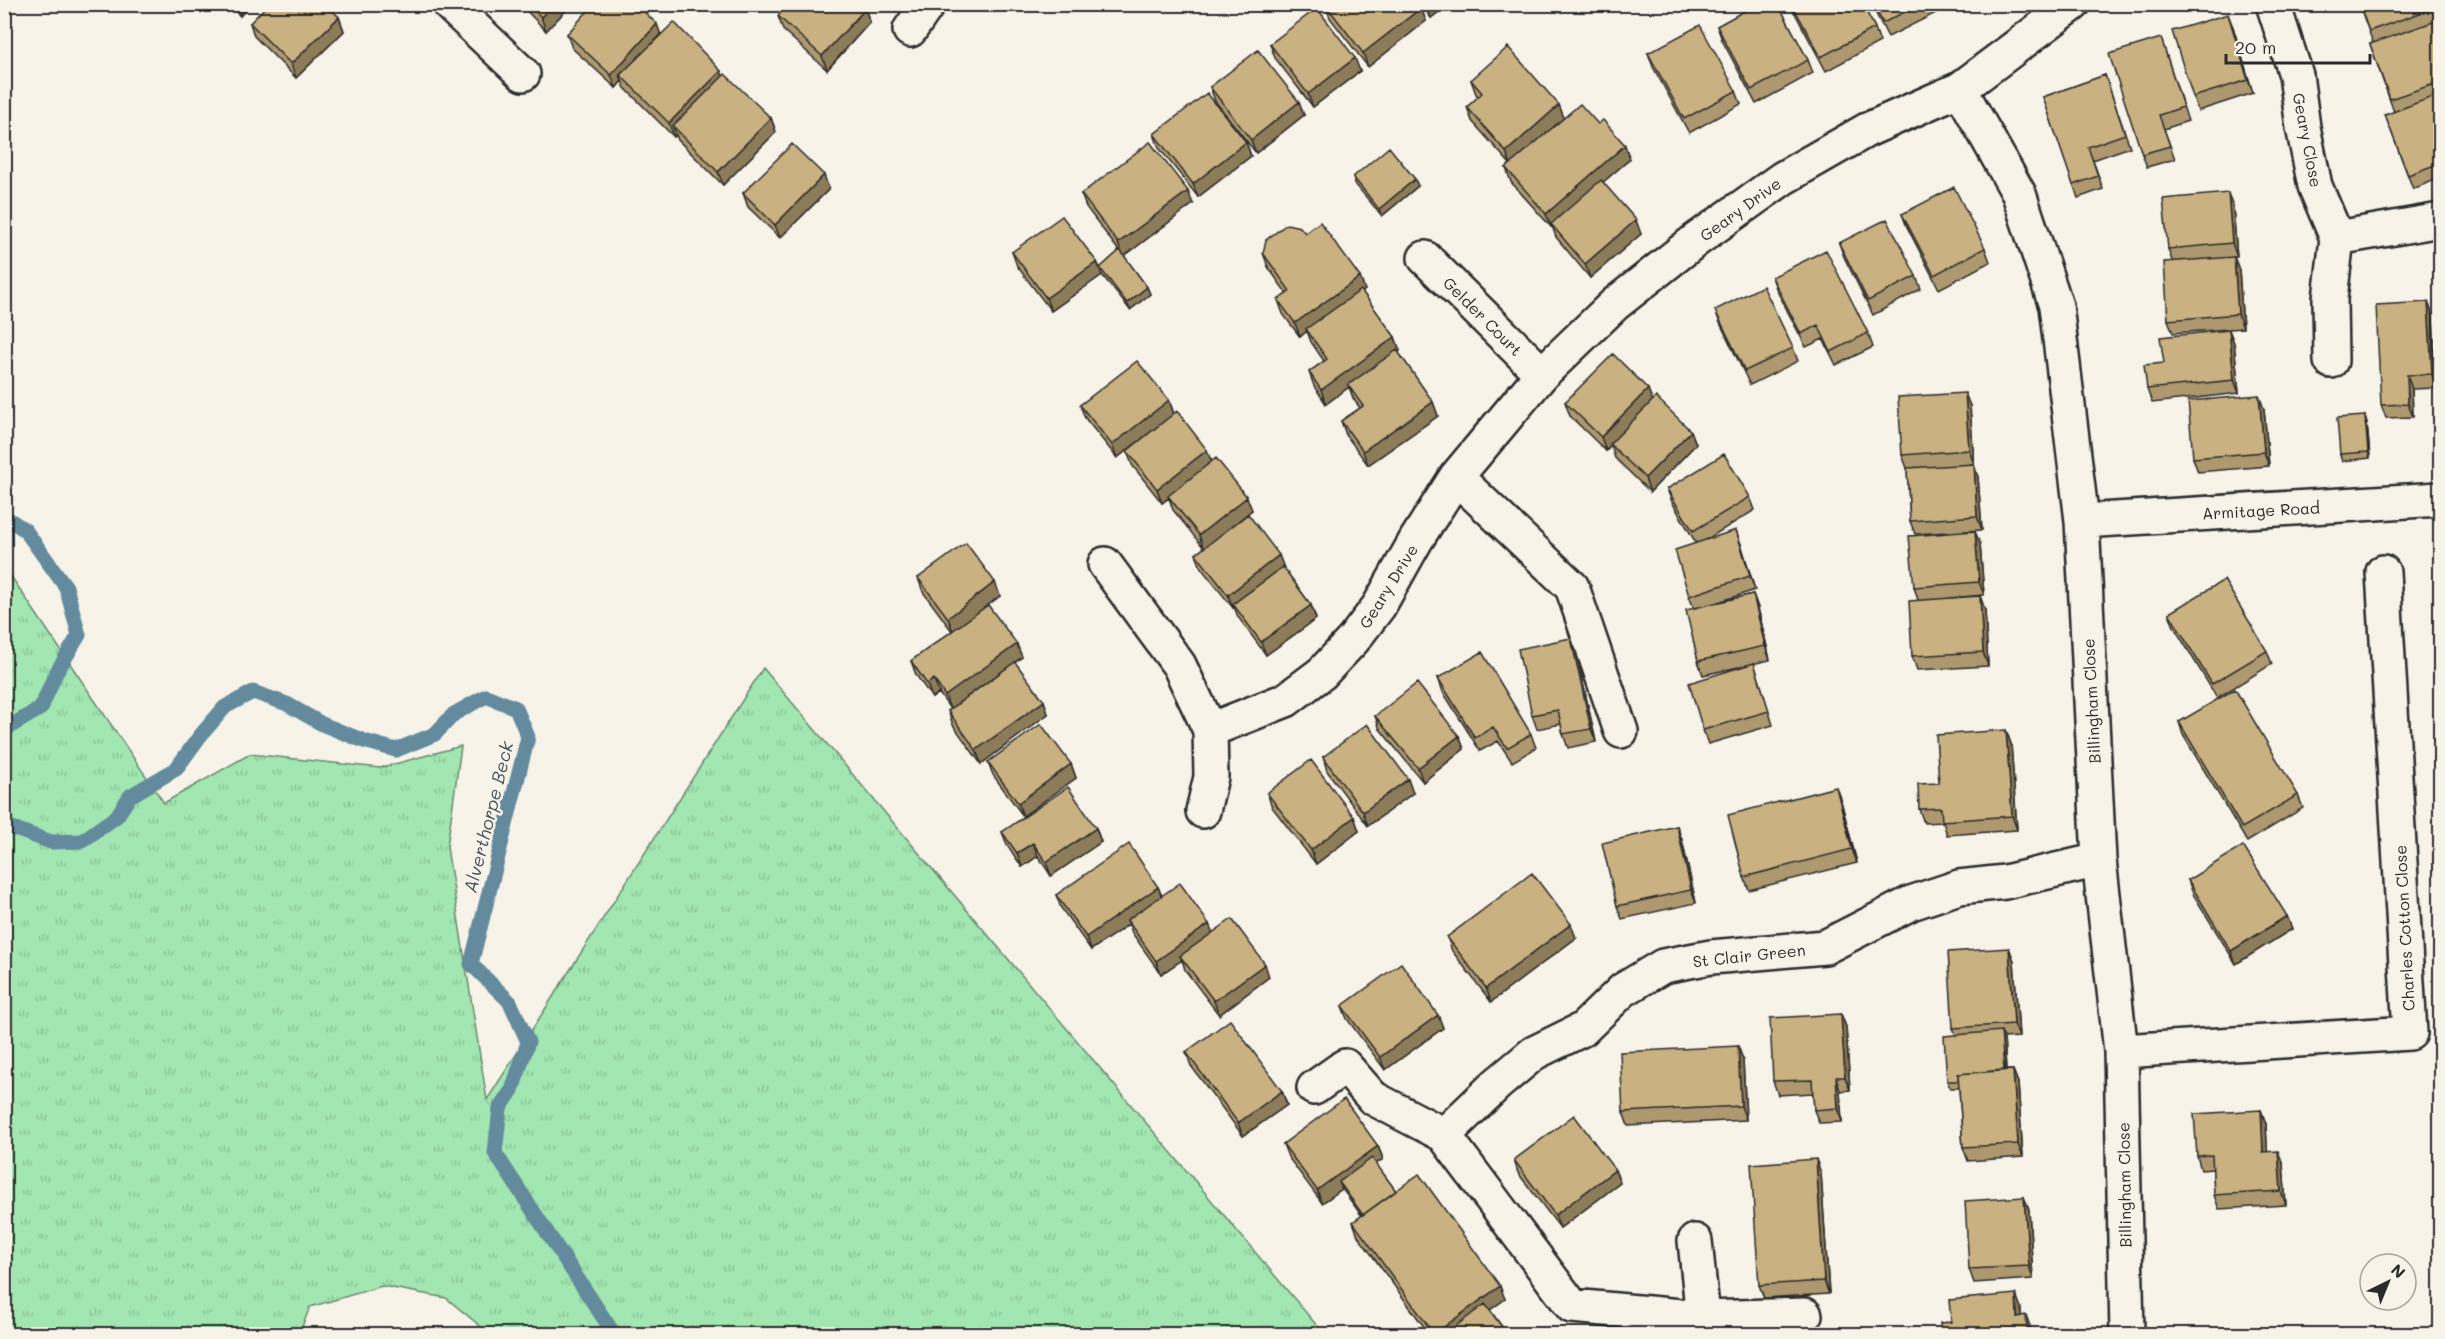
<svg xmlns="http://www.w3.org/2000/svg" width="2445" height="1339" font-family="Mali,sans-serif">
<style>
.grass{fill:url(#grass-tufts);stroke:#66886e;stroke-width:1.5}
.lines{fill:none;stroke-linecap:round;stroke-linejoin:round}
.stream{stroke:#638a9d;stroke-width:15}
.minor-casing{stroke:#2b2b2b;stroke-width:38}
.minor{stroke:#f7f3e8;stroke-width:33}
.wall{fill:#ad986f;stroke:#2b2b2b;stroke-width:1.5}
.shaded-wall{fill:#8d7c5a;stroke:#2b2b2b;stroke-width:1.5}
.building{fill:#c9b181;stroke:#2b2b2b;stroke-width:1.5}
.labels{text-anchor:middle;dominant-baseline:central;stroke-width:5;stroke-linejoin:round;paint-order:stroke}
.street-label{font-size:16px;fill:#2b2b2b;stroke:#f7f3e8}
.water-label{font-size:18px;font-style:italic;fill:#42525a;stroke:#f7f3e8}
</style>
<defs>
<pattern id="grass-tufts" width="24" height="20" patternUnits="userSpaceOnUse" patternTransform="scale(1.5)"><rect width="24" height="20" fill="#a2e6b1"/><path d="M3 7l-1-3M5 7V3M7 7l1-3M15 17l-1-3M17 17v-4M19 17l1-3" fill="none" stroke="#8cc598"/></pattern>
</defs>
<rect width="100%" height="100%" fill="#f7f3e8"/>
<filter id="ink" filterUnits="userSpaceOnUse"><feTurbulence type="fractalNoise" baseFrequency=".0167" numOctaves="2"/><feDisplacementMap in="SourceGraphic" scale="12" xChannelSelector="R" yChannelSelector="G"/><feConvolveMatrix kernelMatrix="1 2 1 2 8 2 1 2 1" color-interpolation-filters="sRGB"/></filter>
<g filter="url(#ink)">
<path class="grass" d="M4,566L164,803L250,754L380,768L461,746L447,847L487,1100L763,668L1324,1334H490L446,1298L382,1286L310,1307L299,1334H5Z"/>
<g class="lines">
<path class="stream" d="M4,516L25,530L66,587L79,635L55,675L41,708L4,730
M4,825L51,842L82,841L117,816L130,796L176,769L200,736L225,707L253,692L287,704L322,724L364,741L396,750L435,734L454,714L486,696L516,708L528,737L471,964L510,1002L528,1042L512,1090L500,1108L495,1153L614,1334"/>
<g class="minor-casing">
<path id="minor" d="M449,4L523,74
M2273,4L2296,75L2303,127L2315,186L2337,238L2330,299L2331,361
M910,30L928,4
M1960,89L2019,194L2056,306L2082,521L2099,860L2121,1051L2127,1334
M2337,238L2440,220
M1425,258L1542,374
M1456,477L1572,587L1621,731
M2082,521L2440,499
M1105,564L1179,665L1210,730L1211,777L1203,811
M1210,730L1286,700L1322,673L1353,640L1379,606L1416,540L1456,477L1542,374L1615,304L1696,240L1783,178L1867,130L1960,89L2073,4
M2121,1051L2410,1033L2383,572
M1314,1088L1345,1066L1373,1098L1444,1135L1572,1306L1703,1318L1805,1315
M1444,1135L1497,1084L1534,1053L1583,1029L1623,990L1663,966L1711,957L1825,947L1911,903L1959,887L2005,882L2099,860
M1695,1241L1703,1318"/>
</g>
<use href="#minor" class="minor"/>
</g>
<path class="wall" d="M227,4H251L240,16Z
M520,4H572L546,31Z
M1325,4L1421,8L1426,21L1368,67L1330,18Z
M1421,4H1449L1431,18Z
M1739,4H1778L1808,60L1813,73L1756,104L1722,40L1717,26L1743,12Z
M1790,4H1862L1875,28L1880,42L1826,71Z
M1871,4H1935L1938,12L1888,37Z
M2359,4H2436L2440,18V21L2437,22L2440,33V178L2413,189L2385,115L2394,112L2370,44L2373,43Z
M865,9L870,22L827,70L783,30L778,16Z
M339,17L344,31L296,78L254,36L250,23Z
M2233,27L2253,93L2198,111L2193,97Z
M567,34H661L723,76L771,118L776,132L723,185L678,140L676,135L674,137L625,88L622,81L616,88L572,48Z
M2161,38L2188,121L2164,129L2175,159L2147,167L2142,154Z
M1270,44L1360,71L1313,107L1275,58Z
M1648,53L1736,91L1741,104L1689,133L1653,67Z
M2105,75L2130,147L2093,160L2103,189L2078,198L2043,97Z
M1471,80L1559,105L1564,118L1598,124L1630,159L1603,182L1641,234L1590,278L1556,237L1552,226L1551,227L1511,182L1506,168L1510,164L1472,121L1467,107L1478,97L1476,94Z
M1210,87L1304,115L1256,153L1215,101Z
M1154,134L1246,142L1251,156L1198,197L1159,148Z
M1353,177L1418,186L1382,216L1355,184Z
M829,189L780,238L748,207L743,193Z
M1081,194L1193,204L1124,256L1147,287L1150,294L1130,310L1102,275L1051,311L1017,266L1012,252L1097,262L1100,268L1119,251L1086,207Z
M2233,207L2237,257H2234L2239,270L2243,328L2173,333L2168,320L2172,261L2168,249Z
M1902,214L1985,248L1990,262L1939,289L1907,227Z
M1305,233L1365,290L1362,292L1395,337L1400,351L1398,352L1433,402L1438,416L1368,465L1346,435L1341,421L1360,408L1353,398L1349,387L1326,404L1314,386L1309,372L1324,361L1311,342L1307,331L1300,337L1283,314L1278,300L1287,294L1268,267L1263,253Z
M1839,243L1916,276L1921,289L1873,315L1844,257Z
M1772,277L1868,333L1873,347L1836,365L1823,339L1806,347L1777,291Z
M2428,302L2433,316L2436,388L2412,389L2413,417L2386,418L2381,405Z
M1715,310L1793,348L1798,361L1750,385L1720,323Z
M2229,330L2234,343L2239,393L2152,403L2147,389L2164,363Z
M1169,400L1174,414L1252,510L1223,533L1284,568L1311,605L1316,619L1266,655L1238,617L1234,607L1233,608L1201,568L1196,554L1204,548L1173,510L1169,498L1162,503L1132,465L1127,451L1162,423L1117,458L1085,418L1080,405Z
M1652,401L1691,431L1696,444L1650,492L1615,458L1611,446L1606,451L1570,416L1565,402Z
M1970,406L1974,464L1962,465L1978,477L1982,530L1915,534L1910,521L1907,468L1902,455Z
M2264,409L2269,466L2198,472L2193,458Z
M2365,416L2367,423L2370,458L2342,461L2340,454Z
M1667,489L1750,497L1755,510L1707,539L1741,544L1755,590L1706,606L1753,594L1758,608L1770,660L1703,675L1698,661L1694,609L1689,596L1696,543L1672,502Z
M1980,544L1984,595L1949,598L1980,596L1985,610L1988,666L1917,670L1912,656L1918,600L1914,587Z
M918,578L1000,596L988,605L1022,657L950,709L939,693L932,698L916,675L911,661L952,631L923,592Z
M2169,613L2267,651L2272,664L2217,698L2174,627Z
M1576,651L1596,742L1568,748L1563,734L1561,724L1537,729L1532,715Z
M1754,663L1773,725L1708,744L1703,730Z
M1438,678L1531,734L1536,748L1512,762L1498,741L1480,751L1443,692Z
M1044,701L1048,714L981,764L953,725L948,711Z
M1375,716L1459,736L1464,749L1423,782L1380,729Z
M2179,722L2298,795L2303,808L2247,842L2183,735Z
M2006,730L2011,744L2017,830L1947,835L1943,822L1924,823L1919,809L1939,783Z
M1323,757L1413,793L1368,826L1327,771Z
M988,762L1071,764L1076,778L1023,816L993,775Z
M1267,793L1354,817L1359,831L1316,864L1272,807Z
M1841,801L1857,863L1749,890L1744,877Z
M1677,826L1682,840L1696,903L1622,919L1617,906Z
M1096,828L1101,842L1051,876L1038,856L1022,867L1007,845L1002,832Z
M2188,880L2287,916L2292,929L2236,964L2193,894Z
M1158,887L1162,896L1209,924L1212,933L1269,977L1219,1015L1185,970L1182,960L1161,974L1132,933L1129,924L1091,950L1061,908L1056,895Z
M1447,937L1576,938L1491,1002L1452,951Z
M2009,948L2014,961L2019,1037L2004,1038L2006,1070H2013L2018,1083L2023,1157L1968,1161L1963,1147L1959,1088H1950L1947,1081L1956,1035L1953,1028Z
M1342,1006L1438,1015L1443,1028L1385,1070L1347,1019Z
M1841,1014L1846,1027L1850,1090L1840,1091L1842,1122L1819,1123L1814,1110L1813,1093L1778,1095L1773,1081Z
M1738,1046L1743,1060L1746,1120L1628,1126L1623,1112Z
M1186,1052L1282,1091L1287,1105L1243,1136L1191,1066Z
M2261,1110L2266,1124L2267,1151L2283,1164L2286,1205L2219,1209L2214,1195L2213,1169L2201,1170L2197,1156Z
M1283,1144L1378,1146L1383,1159L1376,1164L1396,1191L1505,1299L1490,1310L1508,1335H1430L1358,1236L1353,1222L1362,1216L1342,1189L1322,1203L1288,1157Z
M1514,1160L1615,1170L1620,1183L1560,1228L1518,1173Z
M1821,1173L1829,1294L1764,1298L1759,1285Z
M2024,1197L2029,1210L2033,1279L1974,1283L1969,1269Z"/>
<path class="shaded-wall" d="M236,4H251L240,16Z
M554,4H572L546,31L541,17Z
M1426,4H1449L1431,18Z
M1421,8L1426,21L1368,67L1363,53Z
M865,9L870,22L827,70L822,56Z
M2228,14L2233,27L2253,93L2248,80Z
M339,17L344,31L296,78L291,64Z
M657,24L662,38L620,75L622,81L616,88L611,75Z
M1355,58L1360,71L1313,107L1308,94Z
M721,71L726,84L673,126L676,135L674,137L669,123Z
M1299,102L1304,115L1256,153L1251,140Z
M1559,105L1564,118L1511,165L1506,152Z
M771,118L776,132L723,185L718,172Z
M1246,142L1251,156L1198,197L1193,184Z
M1625,145L1630,159L1552,226L1551,224L1552,226L1551,227L1546,214Z
M824,175L829,189L780,238L775,225Z
M1415,179L1418,186L1382,216L1379,209Z
M1188,191L1193,204L1123,257L1118,243Z
M2228,193L2233,207L2237,257L2232,243Z
M1636,220L1641,234L1590,278L1585,264Z
M2234,257L2239,270L2243,328L2238,314Z
M1097,262L1102,275L1051,311L1046,298Z
M1360,277L1365,290L1308,331L1306,329L1307,331L1300,337L1295,323Z
M1147,287L1150,294L1130,310L1127,303Z
M2428,302L2433,316L2436,388L2432,374Z
M2229,330L2234,343L2239,393L2234,380Z
M1395,337L1400,351L1349,387L1348,385L1349,387L1326,404L1321,390Z
M2407,375L2412,389L2413,417L2408,404Z
M1648,389L1653,402L1606,451L1601,437Z
M1965,393L1970,406L1974,464L1969,450Z
M2259,395L2264,409L2269,466L2264,452Z
M1169,400L1174,414L1117,458L1112,445Z
M1433,402L1438,416L1368,465L1363,451Z
M2365,416L2367,423L2370,458L2368,452Z
M1691,431L1696,444L1650,492L1645,478Z
M1207,450L1212,463L1162,503L1157,489Z
M1974,464L1978,477L1982,530L1977,516Z
M1247,497L1252,510L1204,549L1199,535Z
M1736,530L1741,544L1755,590L1750,576Z
M1975,531L1980,544L1984,595L1979,582Z
M1279,555L1284,568L1233,604L1234,607L1233,608L1228,595Z
M995,582L1000,596L953,631L948,618Z
M1753,594L1758,608L1770,660L1765,646Z
M1980,596L1985,610L1988,666L1983,652Z
M1311,605L1316,619L1266,655L1261,642Z
M1571,638L1576,651L1596,742L1591,729Z
M1017,644L1022,657L950,709L945,696Z
M934,679L939,693L932,698L927,684Z
M1044,701L1048,714L981,764L976,750Z
M2006,730L2011,744L2017,830L2012,816Z
M1459,736L1464,749L1423,782L1418,768Z
M1071,764L1076,778L1023,816L1018,803Z
M1408,779L1413,793L1368,826L1363,812Z
M1836,787L1841,801L1857,863L1852,849Z
M1354,817L1359,831L1316,864L1311,850Z
M1677,826L1682,840L1696,903L1691,890Z
M1096,828L1101,842L1051,876L1046,862Z
M1033,843L1038,856L1022,867L1017,853Z
M1158,887L1163,900L1127,920L1129,924L1091,950L1086,937Z
M2287,916L2292,929L2236,964L2231,951Z
M1209,924L1214,937L1180,956L1182,960L1161,974L1156,961Z
M1571,924L1576,938L1491,1002L1486,988Z
M2009,948L2014,961L2019,1037L2014,1024Z
M1265,964L1269,977L1219,1015L1214,1001Z
M1841,1014L1846,1027L1850,1090L1845,1077Z
M1438,1015L1443,1028L1385,1070L1380,1057Z
M2001,1031L2004,1038L2007,1084L2005,1077Z
M1738,1046L1743,1060L1746,1120L1741,1106Z
M2013,1070L2018,1083L2023,1157L2018,1144Z
M1836,1077L1840,1091L1842,1122L1838,1108Z
M1282,1091L1287,1105L1243,1136L1238,1123Z
M2261,1110L2266,1124L2268,1165L2263,1152Z
M1378,1146L1383,1159L1343,1188L1339,1182L1342,1189L1322,1203L1317,1190Z
M2278,1151L2283,1164L2286,1205L2281,1191Z
M1816,1159L1821,1173L1829,1294L1824,1281Z
M1615,1170L1620,1183L1560,1228L1555,1215Z
M2024,1197L2029,1210L2033,1279L2029,1266Z
M1500,1286L1505,1299L1456,1335H1434V1334Z
M2016,1294L2021,1308L2022,1330L2017,1317Z
M2026,1315L2031,1329V1335H2027Z"/>
<path class="building" d="M268,4H326L339,17L291,64L250,23Z
M528,4H554L541,17Z
M594,4H636L657,24L611,75L567,34Z
M789,4H860L865,9L822,56L778,16Z
M1325,4H1419L1421,8L1363,53Z
M1742,4H1778L1808,60L1751,90L1717,26L1746,10Z
M1792,4H1862L1875,28L1821,57Z
M1873,4H1920L1883,23Z
M2359,4H2436L2437,7L2369,31Z
M1317,8L1355,58L1308,94L1270,44Z
M2228,14L2248,80L2193,97L2172,31Z
M2436,21L2440,33V82L2390,99L2370,44Z
M674,22L721,71L669,123L620,75Z
M1700,25L1736,91L1684,119L1648,53Z
M2161,38L2183,107L2159,115L2170,146L2142,154L2109,54Z
M1508,47L1559,105L1506,152L1467,107L1482,93L1471,80Z
M1258,50L1299,102L1251,140L1210,87Z
M725,74L771,118L718,172L673,126Z
M2105,75L2125,134L2088,147L2098,176L2073,185L2043,97Z
M1207,93L1246,142L1193,184L1154,134Z
M2440,94V163L2408,175L2385,115Z
M1580,104L1598,124L1603,120L1625,145L1546,214L1506,168Z
M1150,142L1188,191L1118,243L1081,194Z
M792,144L824,175L775,225L743,193Z
M1389,147L1415,179L1379,209L1353,177Z
M1601,180L1636,220L1585,264L1551,224Z
M1954,187L1985,248L1934,275L1902,214Z
M2228,193L2232,243L2168,249L2163,199Z
M1062,216L1097,262L1046,298L1012,252Z
M1887,219L1916,276L1868,301L1839,243Z
M1320,222L1360,277L1295,323L1278,300L1290,291L1263,253L1266,240L1287,224L1300,227L1305,233Z
M1120,250L1147,287L1127,303L1100,268Z
M1826,250L1868,333L1831,352L1818,325L1801,334L1772,277Z
M2234,257L2238,314L2168,320L2164,262Z
M1763,286L1793,348L1745,371L1715,310Z
M1361,290L1395,337L1321,390L1309,372L1327,359L1306,329Z
M2428,302L2432,374L2407,375L2408,404L2381,405L2376,305Z
M2438,305H2440V334Z
M2229,330L2234,380L2147,389L2144,365L2164,363L2160,337Z
M1397,350L1433,402L1363,451L1341,421L1363,406L1348,385Z
M1613,354L1648,389L1601,437L1565,402Z
M1137,361L1169,400L1112,445L1080,405Z
M1965,393L1969,450L1902,455L1898,397Z
M2259,395L2264,452L2193,458L2188,401Z
M1656,397L1691,431L1645,478L1610,444Z
M1177,411L1207,450L1157,489L1127,451Z
M2365,416L2368,452L2340,454L2337,418Z
M1724,454L1750,497L1693,531L1667,489Z
M1216,458L1247,497L1199,535L1168,496Z
M1974,464L1977,516L1910,521L1907,468Z
M1248,514L1279,555L1228,595L1196,554Z
M1736,530L1750,576L1689,596L1675,550Z
M1975,531L1979,582L1914,587L1909,536Z
M966,543L995,582L948,618L918,578Z
M1283,567L1311,605L1261,642L1233,604Z
M2224,580L2267,651L2212,684L2169,613Z
M1753,594L1765,646L1698,661L1686,610Z
M1980,596L1983,652L1912,656L1909,601Z
M988,605L1017,644L945,696L934,679L927,684L911,661Z
M1571,638L1591,729L1563,734L1558,710L1532,715L1518,649Z
M1482,652L1531,734L1507,748L1493,727L1475,738L1438,678Z
M1015,662L1044,701L976,750L948,711Z
M1754,663L1769,711L1703,730L1689,683Z
M1417,683L1459,736L1418,768L1375,716Z
M2235,689L2298,795L2242,828L2179,722Z
M1041,724L1071,764L1018,803L988,762Z
M1367,724L1408,779L1363,812L1323,757Z
M2006,730L2012,816L1942,821L1941,808L1919,809L1918,784L1939,783L1936,735Z
M1311,760L1354,817L1311,850L1267,793Z
M1068,787L1096,828L1046,862L1033,843L1017,853L1002,832Z
M1836,787L1852,849L1744,877L1728,815Z
M1677,826L1691,890L1617,906L1602,843Z
M1129,844L1158,887L1086,937L1056,895Z
M2243,846L2287,916L2231,951L2188,880Z
M1532,873L1571,924L1486,988L1447,937Z
M1180,883L1209,924L1156,961L1127,920Z
M1232,919L1265,964L1214,1001L1180,956Z
M2009,948L2014,1024L1953,1028L1948,952Z
M1401,963L1438,1015L1380,1057L1342,1006Z
M1841,1014L1845,1077H1836L1838,1108L1814,1110L1812,1080L1773,1081L1770,1018Z
M1230,1020L1282,1091L1238,1123L1186,1052Z
M2001,1031L2004,1070L1958,1074V1081H1947L1944,1036Z
M1738,1046L1741,1106L1623,1112L1620,1052Z
M2013,1070L2018,1144L1963,1147L1958,1074Z
M1344,1099L1378,1146L1317,1190L1283,1144Z
M2261,1110L2263,1152L2278,1151L2281,1191L2214,1195L2212,1155L2197,1156L2194,1114Z
M1574,1115L1615,1170L1555,1215L1514,1160Z
M1372,1158L1396,1191L1363,1215L1339,1182Z
M1816,1159L1824,1281L1759,1285L1751,1164Z
M1419,1174L1500,1286L1434,1334L1353,1222Z
M2024,1197L2029,1266L1969,1269L1965,1201Z
M2016,1294L2017,1317L2026,1315L2027,1335H1941L1940,1323L1951,1322L1949,1300Z
M1485,1304L1508,1335H1444Z"/>
</g>
<g class="labels">
<g class="street-label">
<text transform="translate(2308 140) rotate(79)">Geary Close</text>
<text transform="translate(1740 209) rotate(-36)">Geary Drive</text>
<text transform="translate(1483 316) rotate(45)">Gelder Court</text>
<text transform="translate(2261 510) rotate(-3)">Armitage Road</text>
<text transform="translate(1388 586) rotate(-58)">Geary Drive</text>
<text transform="translate(2091 701) rotate(-93)">Billingham Close</text>
<text transform="translate(2404 928) rotate(-93)">Charles Cotton Close</text>
<text transform="translate(1749 955) rotate(-6)">St Clair Green</text>
<text transform="translate(2124 1185) rotate(-91)">Billingham Close</text>
</g>
<g class="water-label">
<text transform="translate(488 817) rotate(-76)">Alverthorpe Beck</text>
</g>
</g>
<rect width="2445" height="1339" fill="none" stroke="#f7f3e8" stroke-width="24"/>
<rect x="12" y="12" width="2421" height="1315" fill="none" stroke="#2b2b2b" stroke-width="2" filter="url(#ink)"/>
<g transform="translate(2388 1282) rotate(43)"><circle r="28" fill="#f7f3e8" stroke="#a5a39c" stroke-width="1.5"/>
<path d="M0-4.5L10 22L0 15L-10 22Z" fill="#2b2b2b"/>
<text y="-9" font-size="16" font-weight="bold" text-anchor="middle" fill="#2b2b2b">N</text>
</g>
<path d="M2226 54v9h144v-9" fill="none" stroke="#2b2b2b" stroke-width="3"/>
<text x="2235" y="54" font-size="18" fill="#2b2b2b" stroke="#f7f3e8" stroke-width="4.5" paint-order="stroke">20 m</text>
</svg>
